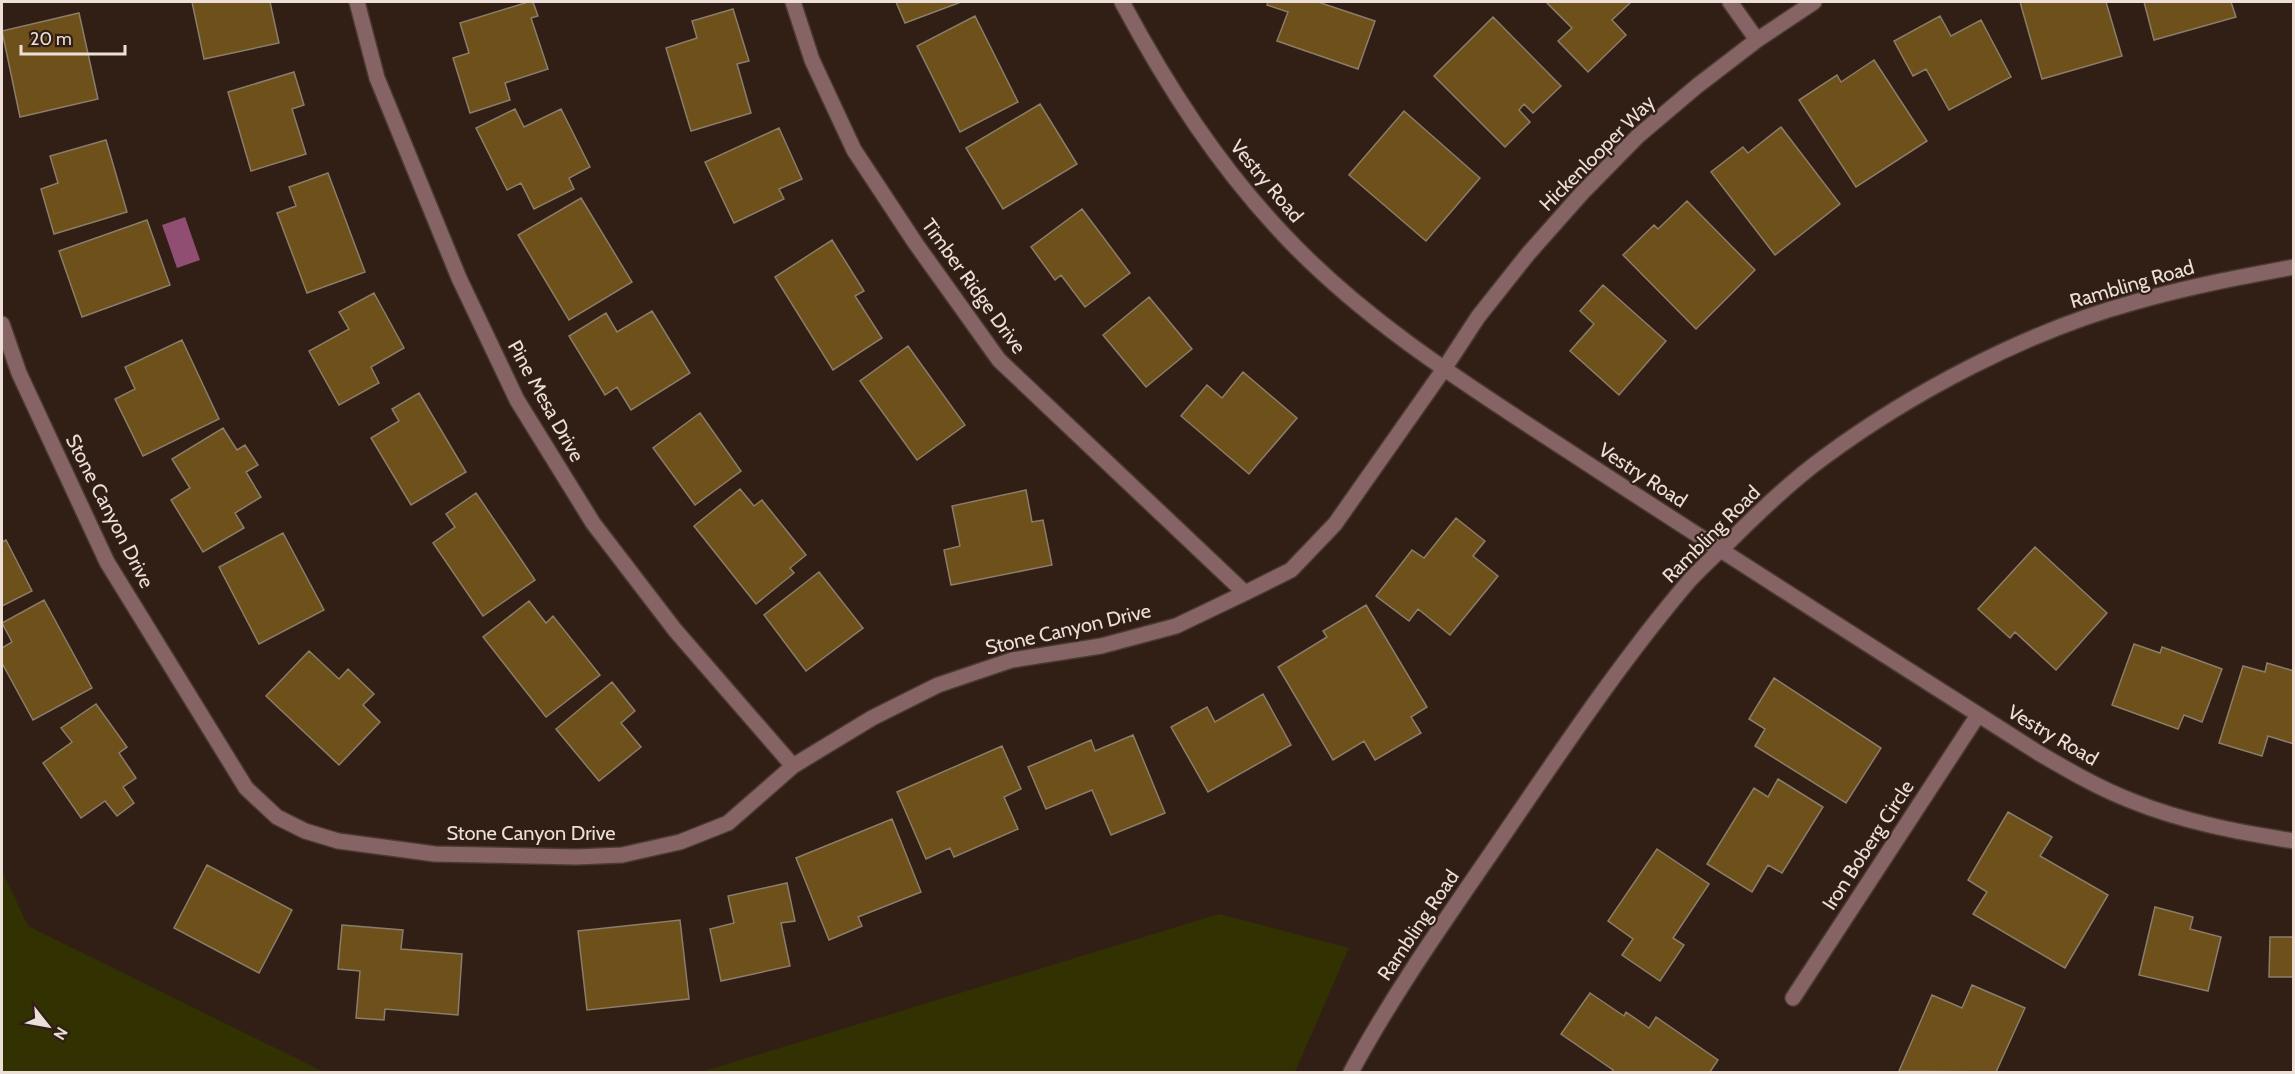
<svg xmlns="http://www.w3.org/2000/svg" width="2295" height="1074" font-family="Cabin,sans-serif">
<style>
.green{fill:#313102}
.water{fill:#904e72}
.building{fill:#6e501a;stroke:#8a7d69;stroke-width:1.5}
.lines{fill:none;stroke-linecap:round;stroke-linejoin:round}
.minor-casing{stroke:#4b3a31;stroke-width:18}
.minor{stroke:#866364;stroke-width:15}
.labels{text-anchor:middle;dominant-baseline:central;stroke-width:4.5;stroke-linejoin:round;paint-order:stroke}
.street-label{font-size:20px;fill:#ebdfd8;stroke:#311f16}
</style>
<rect width="100%" height="100%" fill="#311f16"/>
<path class="green" d="M2,871L28,926L324,1072H2Z
M1219,914L1349,948L1295,1072H701Z"/>
<path class="water" d="M185,217L200,260L177,268L162,225Z"/>
<path class="building" d="M192,2H270L279,43L204,59Z
M528,2H533L538,16L531,18L548,69L505,83L510,100L470,113L453,58L469,53L460,23Z
M896,2H961L905,23Z
M1268,2H1318L1375,21L1358,69L1277,41L1288,12L1267,5Z
M1546,2H1631L1612,20L1626,35L1588,72L1558,41L1572,28Z
M2020,2H2106L2122,56L2042,79Z
M2144,2H2231L2236,17L2154,40Z
M733,9L749,61L737,64L751,113L691,131L666,48L697,38L692,21Z
M79,13L98,99L20,117L2,31Z
M975,16L1018,102L960,132L917,46Z
M1940,16L1951,36L1981,20L2011,77L1949,110L1926,69L1913,76L1894,41Z
M1493,17L1561,86L1533,113L1524,104L1519,110L1530,122L1505,147L1434,76Z
M1874,60L1927,141L1856,187L1799,100L1837,75L1841,82Z
M294,72L304,105L292,109L306,154L251,171L228,92Z
M1040,104L1077,164L1003,209L966,148Z
M515,109L524,127L561,109L590,167L569,178L574,189L534,209L521,183L507,190L476,128Z
M1404,111L1480,178L1426,241L1349,175Z
M1781,127L1840,204L1775,255L1711,172L1743,147L1748,153Z
M779,128L802,179L779,189L784,199L734,223L705,162Z
M106,140L127,212L54,234L41,189L58,183L50,156Z
M328,173L365,272L307,293L277,213L296,206L289,187Z
M581,198L632,282L569,320L518,235Z
M1687,201L1755,270L1696,329L1623,255L1654,225L1658,229Z
M1082,209L1130,273L1085,307L1061,275L1055,280L1031,247Z
M147,220L170,285L82,317L59,251Z
M832,240L864,291L855,296L882,338L833,370L775,277Z
M1603,285L1666,341L1619,395L1570,351L1594,324L1580,311Z
M374,293L404,348L371,367L379,383L339,405L309,351L349,329L339,312Z
M1149,297L1192,349L1146,387L1103,335Z
M652,311L690,373L631,410L617,387L605,395L569,336L606,313L617,332Z
M182,340L219,419L143,456L115,399L135,389L125,367Z
M908,346L965,425L917,460L860,381Z
M1243,372L1297,418L1249,474L1181,416L1207,385L1222,398Z
M419,393L466,472L411,505L371,438L399,421L392,409Z
M700,413L741,471L695,505L653,448Z
M223,428L237,450L245,445L258,465L246,472L261,497L235,513L244,528L203,552L171,500L190,488L172,459Z
M740,489L754,506L762,500L806,555L790,568L794,573L756,604L694,526Z
M1026,490L1032,522L1043,520L1052,565L951,585L944,550L960,546L952,506Z
M476,493L535,580L483,616L433,543L455,527L446,514Z
M1456,518L1485,541L1473,556L1498,576L1450,635L1418,609L1409,621L1376,596L1412,550L1424,558Z
M283,533L324,610L259,644L219,567Z
M6,540L32,591L2,606V542Z
M2035,547L2107,613L2056,670L2015,632L2010,638L1978,609Z
M819,572L863,628L806,671L764,615Z
M44,600L92,688L33,720L2,663V648L12,642L2,623Z
M529,601L546,623L553,616L600,675L546,717L483,637Z
M1366,605L1427,707L1411,717L1421,733L1375,760L1364,741L1333,760L1278,667L1327,637L1323,631Z
M2134,644L2160,653L2162,647L2222,669L2202,722L2184,715L2178,729L2112,705Z
M309,651L339,679L348,669L374,694L363,705L380,722L339,765L266,696Z
M2267,663L2294,671V744L2268,736L2262,756L2219,743L2243,666L2265,672Z
M1774,678L1881,748L1846,803L1755,746L1765,729L1749,719Z
M612,682L635,711L621,723L641,747L599,781L556,729Z
M1263,694L1291,745L1208,792L1171,727L1207,707L1215,722Z
M96,704L127,747L119,753L136,778L123,787L134,803L117,816L105,801L81,818L43,763L72,742L61,728Z
M1133,735L1165,813L1111,835L1092,790L1046,809L1028,767L1091,740L1095,751Z
M1002,746L1021,789L1004,797L1018,829L954,857L950,848L926,859L897,792Z
M1778,779L1823,807L1782,873L1768,865L1752,892L1707,864L1754,788L1768,797Z
M2008,812L2052,837L2040,856L2108,895L2065,968L1973,914L1987,892L1968,880Z
M892,819L921,892L858,917L862,926L829,940L796,858Z
M1657,849L1709,884L1673,938L1684,945L1660,981L1622,955L1633,939L1608,921Z
M207,865L292,910L259,973L174,928Z
M787,883L795,921L781,923L790,966L721,981L710,929L734,923L728,896Z
M2155,907L2193,917L2190,929L2221,937L2208,991L2139,975Z
M680,920L689,999L587,1010L578,931Z
M342,925L403,930L401,949L462,954L458,1015L385,1009L384,1020L356,1018L360,971L338,969Z
M2270,937H2294V977H2269Z
M1972,985L2025,1008L1996,1072L1899,1071L1932,995L1962,1008Z
M1590,993L1624,1016L1626,1012L1649,1028L1656,1017L1718,1060L1710,1072H1612L1613,1070L1561,1034Z"/>
<g class="lines">
<g class="minor-casing">
<path id="minor" d="M357,2L377,78L459,278L517,400L593,523L675,630L793,766
M793,2L812,60L854,150L916,244L999,360L1245,593
M1122,2C1167,86 1217,164 1283,234C1370,327 1480,393 1585,462C1735,560 1886,656 2037,752C2068,770 2098,788 2132,801C2184,822 2238,832 2294,841
M1730,2L1757,40
M2,324L19,373L107,562L246,788L277,817L305,831L338,841L435,854L576,857L622,855L680,842L728,823L793,766L872,718L938,685L1012,660L1101,646L1176,626L1245,593L1291,570L1335,524L1444,369L1478,317L1528,254L1582,193L1638,136L1697,86L1757,40L1814,2
M1793,998L1978,715
M1351,1072C1400,981 1462,897 1520,811C1574,732 1627,654 1689,581C1702,567 1717,553 1731,540C1760,511 1790,482 1823,458C1912,392 2028,331 2135,302C2187,287 2240,277 2294,267"/>
</g>
<use href="#minor" class="minor"/>
</g>
<g class="labels">
<g class="street-label">
<text transform="translate(1597 153) rotate(-45)">Hickenlooper Way</text>
<text transform="translate(1267 181) rotate(50)">Vestry Road</text>
<text transform="translate(2132 284) rotate(-16)">Rambling Road</text>
<text transform="translate(974 286) rotate(54)">Timber Ridge Drive</text>
<text transform="translate(546 401) rotate(61)">Pine Mesa Drive</text>
<text transform="translate(1643 475) rotate(33)">Vestry Road</text>
<text transform="translate(110 511) rotate(63)">Stone Canyon Drive</text>
<text transform="translate(1711 534) rotate(-45)">Rambling Road</text>
<text transform="translate(1068 629) rotate(-13)">Stone Canyon Drive</text>
<text transform="translate(2053 735) rotate(30)">Vestry Road</text>
<text x="531" y="833">Stone Canyon Drive</text>
<text transform="translate(1868 845) rotate(-57)">Iron Boberg Circle</text>
<text transform="translate(1418 925) rotate(-56)">Rambling Road</text>
</g>
</g>
<rect width="2295" height="1074" fill="none" stroke="#ebdfd8" stroke-width="6"/>
<g transform="translate(48 1026) rotate(121)" stroke="#311f16" stroke-width="4.5" paint-order="stroke">
<path d="M0-4.5L10 22L0 15L-10 22Z" fill="#ebdfd8"/>
<text y="-9" font-size="16" font-weight="bold" text-anchor="middle" fill="#ebdfd8">N</text>
</g>
<path d="M21 45v9h104v-9" fill="none" stroke="#ebdfd8" stroke-width="3"/>
<text x="30" y="45" font-size="18" fill="#ebdfd8" stroke="#311f16" stroke-width="4.5" paint-order="stroke">20 m</text>
</svg>
